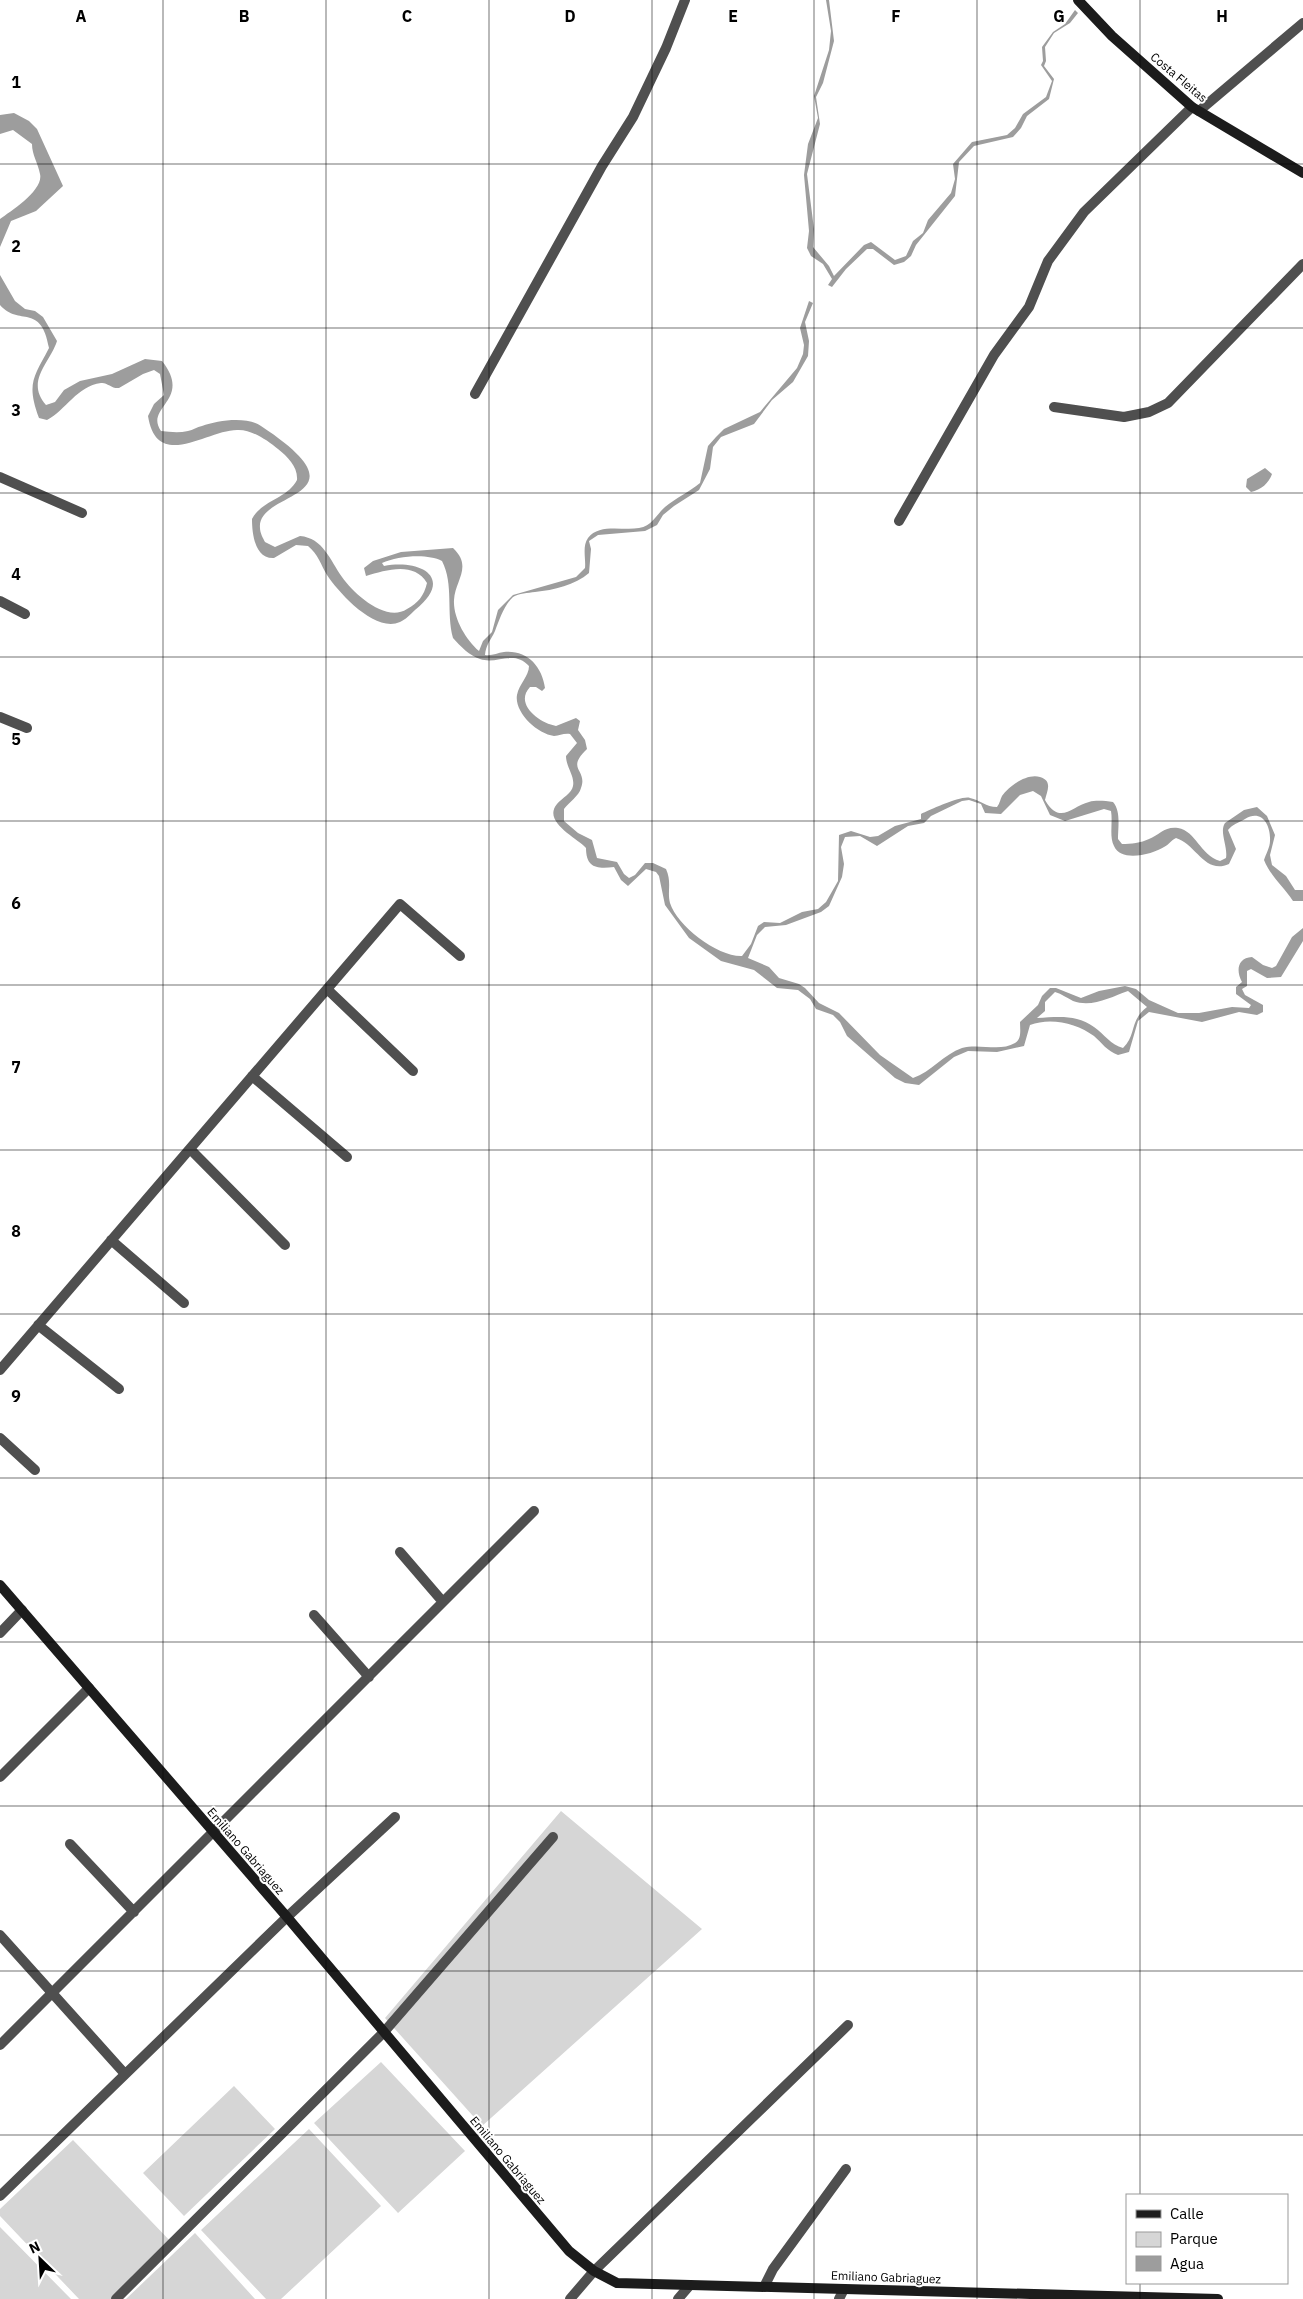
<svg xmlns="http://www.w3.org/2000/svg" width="1303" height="2299" font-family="'IBM Plex Sans',sans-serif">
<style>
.green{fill:#d6d6d6}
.water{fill:#9d9d9d;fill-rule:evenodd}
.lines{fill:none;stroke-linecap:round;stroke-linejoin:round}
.street{stroke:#4f4f4f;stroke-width:10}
.secondary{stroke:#1c1c1c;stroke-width:10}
.grid{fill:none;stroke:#000;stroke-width:1;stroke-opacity:0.55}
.labels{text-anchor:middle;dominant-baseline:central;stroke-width:4;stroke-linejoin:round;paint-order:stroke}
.street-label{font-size:12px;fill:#000;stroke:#fff}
.grid-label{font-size:16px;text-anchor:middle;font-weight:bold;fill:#000;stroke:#fff;stroke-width:4;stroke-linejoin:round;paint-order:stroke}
</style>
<rect width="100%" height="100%" fill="#fff"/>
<path class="green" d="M561,1811L702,1929L482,2126L385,2018Z
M381,2062L465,2151L398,2213L314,2123Z
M234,2086L275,2129L184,2216L143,2173Z
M309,2129L381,2206L281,2299H266L201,2230Z
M73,2140L174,2245L116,2299H79L0,2216V2209Z
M0,2227L71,2299H0Z
M195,2233L255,2299H126Z"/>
<path class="water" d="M826,0H829L834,41L823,83L816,97L820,124L807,174L814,229L813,247L829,266L834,276L864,245L871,242L895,260L906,256L913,241L923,233L928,220L951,193L955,179L953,164L972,142L1007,135L1015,128L1023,114L1046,97L1052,81L1041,65L1043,61L1042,47L1053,32L1065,24L1075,10L1078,13L1070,23L1054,33L1045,47L1046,61L1044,66L1054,79L1049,99L1027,116L1021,128L1013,137L974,146L959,162L955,196L916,245L911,256L904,262L894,265L873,249H867L846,269L832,287L828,285L832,279L823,264L811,256L807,248L809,231L804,175L808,144L818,118L814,96L829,50L831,31Z
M14,113L29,121L37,129L63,186L36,211L11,221L0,247V219C11,211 44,190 40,174C38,163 32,155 32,144L13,130L0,134V115Z
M0,275L15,301L25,309L35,311L43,317L57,341C50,363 25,381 46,405L55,402L64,390L80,381L112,374L145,359L162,361C193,400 144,407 161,431C170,432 179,433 188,431C193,430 197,427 202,426C218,420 247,416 261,426C373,500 256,490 260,528C260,533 263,538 265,542L275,547L300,536C323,538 330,560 342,577C354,594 386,623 407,609C418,603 424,596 427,583C414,561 386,570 366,576L364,568L373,561L401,552L453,548C473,567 455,580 454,600C453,618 466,640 479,651L483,641L492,632L498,610L513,595L576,577L585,568C586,559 582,546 588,538C599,523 623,531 639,528C652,526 656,515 665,507C676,498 689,492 700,483L708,446L716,437L724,429L760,412L797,368L803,354L804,345L800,328L809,301L813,303L805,322L809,341L808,356L793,382L772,400L754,424L721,437L713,447L710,469L699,490L674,506L663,515L657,525L645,531L598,535L589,541L591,549L589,573C575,585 554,590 535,592C528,593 519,593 513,597C504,605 499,621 495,631C491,640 486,644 485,655C492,656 497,653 504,652C527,650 542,666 545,688L542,691L536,687H530C514,704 539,723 556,726L576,718L580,721L578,730L585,740L587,749C565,770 588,769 581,788C579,796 569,802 564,809V821L578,833L592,840L597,858L617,862L624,874L629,878L635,875L645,863H653L666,869C672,882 667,892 670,903C677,926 718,957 742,956L751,944L758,926L764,922L780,923L802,912L818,909L826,902L838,881L839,835L851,831L870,837L878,836L895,826L921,819V814C930,810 962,795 970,798C980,800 986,807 997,807C1000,803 1000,800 1002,796C1009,786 1027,773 1040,777C1053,781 1047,791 1045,800C1060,826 1072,806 1089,802C1096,800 1105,801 1113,802C1121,811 1118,827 1118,839L1122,844C1131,844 1141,843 1149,839C1159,835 1165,826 1178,828C1196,831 1200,855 1220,861L1226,858C1228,846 1219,832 1225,823L1244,810L1257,807L1267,816L1275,835L1270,855L1272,865L1286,876L1295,890H1303V901H1293C1283,886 1271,877 1264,860C1266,854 1270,847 1270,841C1271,824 1261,809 1245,819C1238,823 1233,824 1228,830L1236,849L1229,864C1205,875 1196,844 1176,838C1171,840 1169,845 1164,847C1153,854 1121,863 1114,846C1109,837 1113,822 1111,811L1104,809L1065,821L1050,815L1041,796L1033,791L1020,795L1001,814L985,813L981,804L969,800L962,801L931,816L924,823L908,826L877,846L860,836L845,837L841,847L844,864L842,877L829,906L821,912L786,925L765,927L757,935L748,958L769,967L779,978L799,984L805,988L819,1003L839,1013L880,1055L913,1078C931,1072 944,1054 962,1048C979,1043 1000,1052 1015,1043C1022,1039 1020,1029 1020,1022L1038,1005L1042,996L1050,988H1056L1081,998L1099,991L1125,986L1136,989L1149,1000L1178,1013H1199L1232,1007L1249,1008L1251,1005L1236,994V987L1242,982C1236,971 1237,958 1252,957L1263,965L1272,968L1276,966L1292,937L1303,928V941L1281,977L1267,978L1251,969L1247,971V986L1242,989L1245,995L1263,1005V1012L1257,1015L1239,1012L1202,1022L1149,1012L1138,1021L1129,1052L1118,1055C1107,1051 1102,1043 1094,1036C1077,1023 1050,1017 1030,1025L1024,1046L997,1052L968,1051L954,1057L919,1085L905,1083L895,1078L847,1036L840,1022L833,1015L816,1009L810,999L798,990L777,988L754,970L721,961L689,938L665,905L659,876L656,872L646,869L628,886L621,880L614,867C597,869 586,868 586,848C577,838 542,822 557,804C562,798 572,793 573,786C575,776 566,767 566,756L577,743L570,734C563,733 560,736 554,736C537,734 514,712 517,695C519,684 529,676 529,666C514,649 497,665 480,659C470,656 460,646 453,638C446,613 454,584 442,561C427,553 398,556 382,563L384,566C421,559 455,578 415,610C411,614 405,620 400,622C375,633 339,593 327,575C321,565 318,554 308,546L296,545L274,558C255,559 252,534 252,519C262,500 287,499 297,480C298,467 288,457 278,449C267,440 251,429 237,430C207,430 157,472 148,416L154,404L164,395L160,374L154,370L143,374L119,388C112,389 107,382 101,383C77,386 66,410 47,420L39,418C26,383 34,377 49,348C41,302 19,327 0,305ZM1128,991L1147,1007C1129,1021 1137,1034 1123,1048C1111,1045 1104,1034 1094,1027C1076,1014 1058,1017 1037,1018L1045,1011V1002L1055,992C1062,994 1067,998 1073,1001C1092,1008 1111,997 1128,991Z
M1265,468L1272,474C1269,483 1261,490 1251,492L1246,487L1247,479Z"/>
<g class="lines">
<path class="street" d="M1199,111L1303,23
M475,394L602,166L633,117L666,48L685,0
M1054,407L1124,417L1149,412L1168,403L1303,264
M0,477L82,513
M899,521L994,355L1029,307L1048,261L1084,212L1192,107
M0,601L25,614
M0,717L27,728
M327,989L413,1071
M252,1076L347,1157
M190,1149L285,1245
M111,1240L184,1303
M38,1325L119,1389
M0,1370L400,904L460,956
M0,1438L35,1470
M400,1552L443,1602
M314,1615L369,1677
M0,1633L22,1610
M0,1777L89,1688
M70,1844L134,1912
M0,1935L125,2074
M0,2045L534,1511
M0,2196L287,1917L395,1817
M764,2287L773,2269L846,2169
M116,2299L384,2032L553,1837
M570,2299L594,2271L848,2025
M678,2299L690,2285
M839,2299L844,2289"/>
<path class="secondary" d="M1078,0L1112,36L1192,107L1303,173
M0,1585L287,1917L569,2251L594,2271L617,2283L1218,2299"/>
</g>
<path class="grid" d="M163,0V2299M326,0V2299M489,0V2299M652,0V2299M814,0V2299M977,0V2299M1140,0V2195M0,164H1303M0,328H1303M0,493H1303M0,657H1303M0,821H1303M0,985H1303M0,1150H1303M0,1314H1303M0,1478H1303M0,1642H1303M0,1806H1303M0,1971H1303M0,2135H1303M1140,2283V2299"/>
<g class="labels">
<g class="street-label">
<text transform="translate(1179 77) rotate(40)">Costa Fleitas</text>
<text transform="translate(246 1851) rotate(49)">Emiliano Gabriaguez</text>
<text transform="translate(508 2160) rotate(50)">Emiliano Gabriaguez</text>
<text transform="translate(886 2277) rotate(2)">Emiliano Gabriaguez</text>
</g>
</g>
<g class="grid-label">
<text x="81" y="22">A</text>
<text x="244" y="22">B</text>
<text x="407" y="22">C</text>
<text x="570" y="22">D</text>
<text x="733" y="22">E</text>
<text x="896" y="22">F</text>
<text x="1059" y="22">G</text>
<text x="1222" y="22">H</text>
<text x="16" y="88">1</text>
<text x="16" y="252">2</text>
<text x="16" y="416">3</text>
<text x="16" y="580">4</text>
<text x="16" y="745">5</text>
<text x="16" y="909">6</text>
<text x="16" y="1073">7</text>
<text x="16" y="1237">8</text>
<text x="16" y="1402">9</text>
</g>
<rect x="1126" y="2194" width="162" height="90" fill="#ffffff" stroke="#999999"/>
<rect x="1136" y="2210" width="25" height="8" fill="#1c1c1c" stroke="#999999"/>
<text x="1170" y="2219" font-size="15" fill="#000000">Calle</text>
<rect x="1136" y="2232" width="25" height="15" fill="#d6d6d6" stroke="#999999"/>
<text x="1170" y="2244" font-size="15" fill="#000000">Parque</text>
<rect x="1136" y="2256" width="25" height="15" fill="#9d9d9d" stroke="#999999"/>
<text x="1170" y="2269" font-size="15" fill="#000000">Agua</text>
<g transform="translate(40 2259) rotate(335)" stroke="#ffffff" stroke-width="4" paint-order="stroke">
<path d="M0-4L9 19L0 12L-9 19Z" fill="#000000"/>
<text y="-8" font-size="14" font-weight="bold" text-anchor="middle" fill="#000000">N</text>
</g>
</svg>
